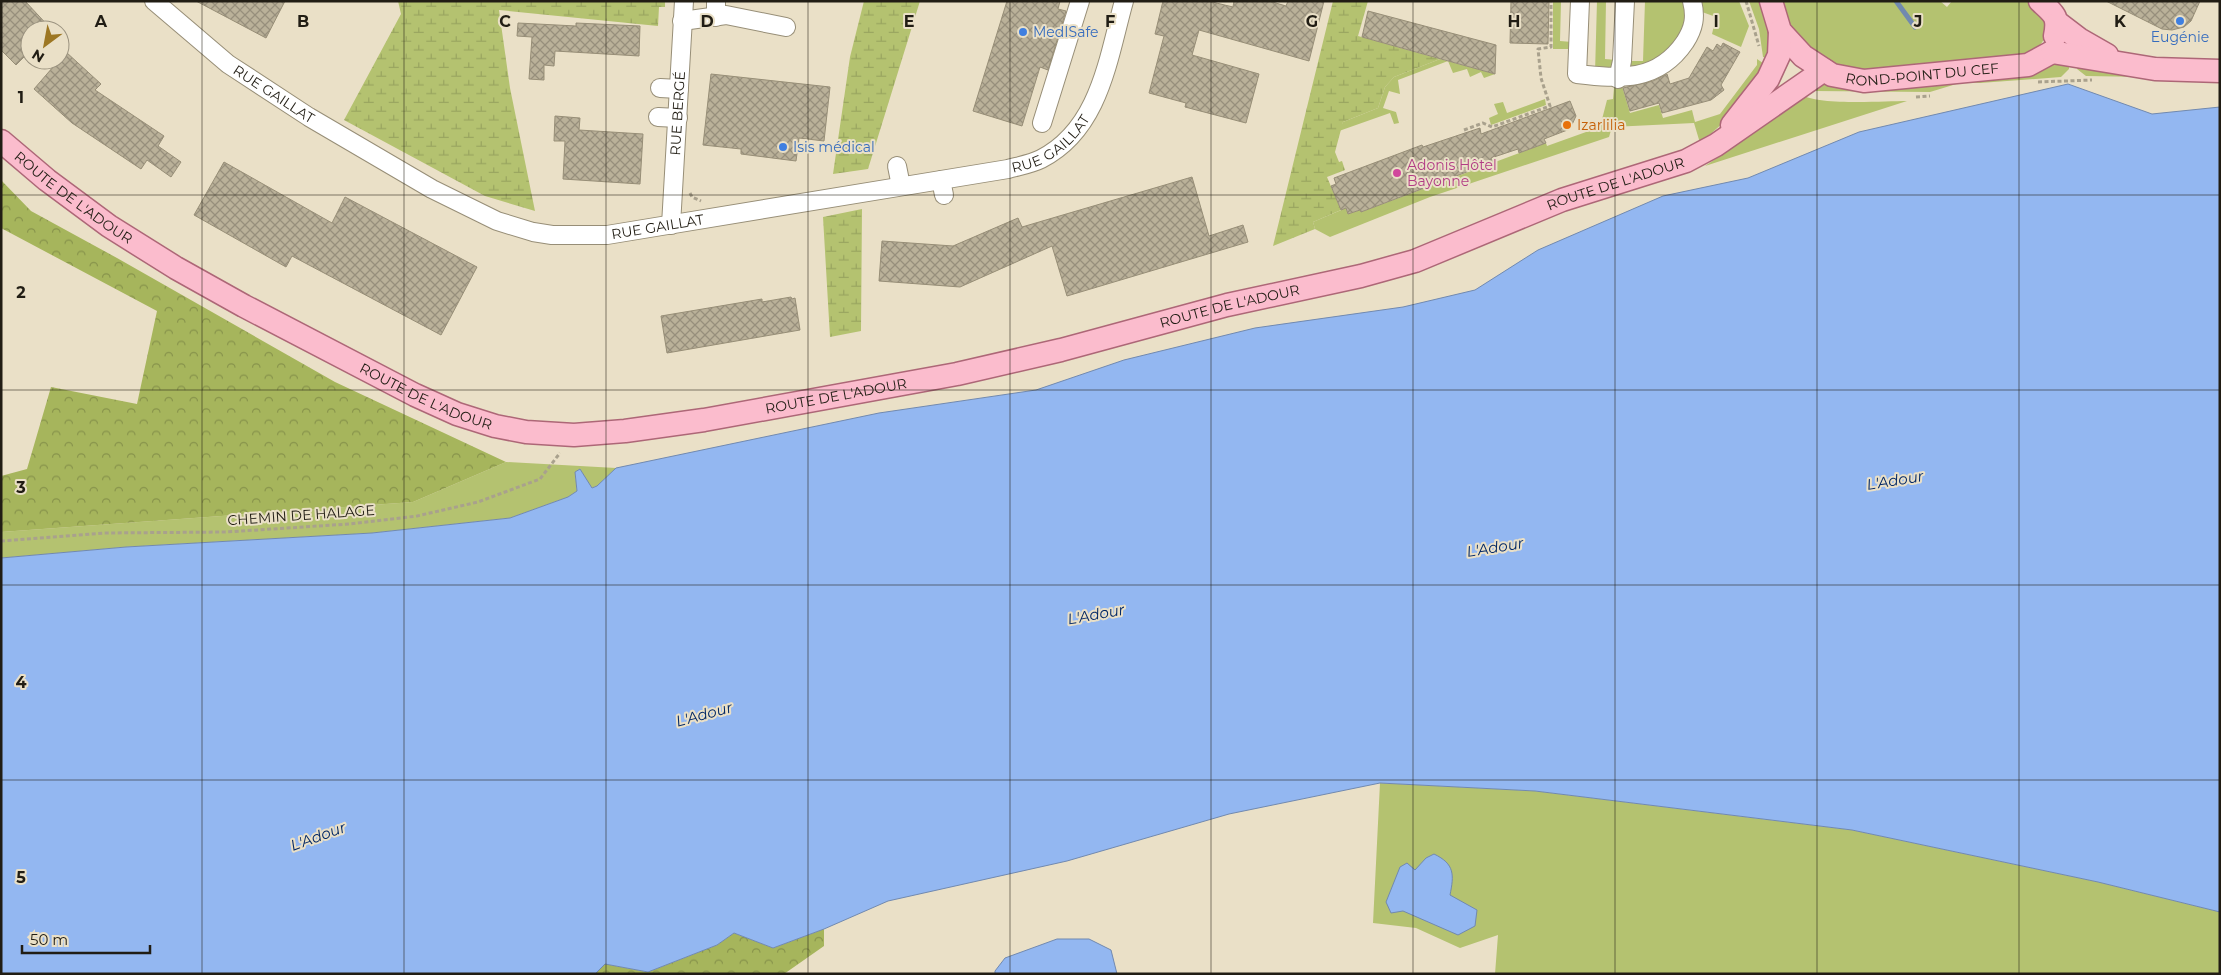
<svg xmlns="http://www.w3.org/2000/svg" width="2221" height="975" font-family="Montserrat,sans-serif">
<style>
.green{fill:#b4c270}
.forest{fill:url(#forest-crowns)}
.wetland{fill:url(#wetland-marsh)}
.water{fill:#93b7f1;stroke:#7189af}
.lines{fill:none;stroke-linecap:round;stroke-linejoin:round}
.stream{stroke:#7189af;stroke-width:5}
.building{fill:url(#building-cross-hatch);stroke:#978e77}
.minor-casing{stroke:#978e77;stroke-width:20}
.major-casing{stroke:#ad6777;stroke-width:25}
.path{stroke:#a9a18d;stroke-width:3;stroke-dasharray:4 2.5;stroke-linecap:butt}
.minor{stroke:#fff;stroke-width:18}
.major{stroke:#fbbccd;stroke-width:22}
.grid{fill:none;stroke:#211d14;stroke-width:1;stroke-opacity:0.55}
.shop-dot{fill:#3f7fe0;stroke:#eae0c7;stroke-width:2}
.food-dot{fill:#e8710a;stroke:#eae0c7;stroke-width:2}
.hotel-dot{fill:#d1479c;stroke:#eae0c7;stroke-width:2}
.labels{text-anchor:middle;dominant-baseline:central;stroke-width:4;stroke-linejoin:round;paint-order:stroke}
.shop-label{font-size:14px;fill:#366cbe;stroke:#eae0c7;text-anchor:start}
.street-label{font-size:14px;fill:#211d14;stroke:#eae0c7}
.food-label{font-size:14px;fill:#c56008;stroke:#eae0c7;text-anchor:start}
.hotel-label{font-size:14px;fill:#b23c85;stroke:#eae0c7;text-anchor:start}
.water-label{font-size:15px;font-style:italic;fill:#022765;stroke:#eae0c7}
.grid-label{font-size:16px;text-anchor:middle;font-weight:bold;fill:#211d14;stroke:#eae0c7;stroke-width:4;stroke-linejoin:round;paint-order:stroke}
</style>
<defs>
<pattern id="forest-crowns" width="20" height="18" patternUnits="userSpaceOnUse" patternTransform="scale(1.25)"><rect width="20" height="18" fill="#a6b55c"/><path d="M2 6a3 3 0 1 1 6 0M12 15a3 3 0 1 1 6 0" fill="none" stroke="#87934b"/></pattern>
<pattern id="wetland-marsh" width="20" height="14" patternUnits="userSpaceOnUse" patternTransform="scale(1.25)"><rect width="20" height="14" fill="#b4c270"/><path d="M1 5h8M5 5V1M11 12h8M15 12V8" fill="none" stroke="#9aa660"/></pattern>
<pattern id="building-cross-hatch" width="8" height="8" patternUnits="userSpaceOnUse" patternTransform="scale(1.25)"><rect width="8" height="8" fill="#bab199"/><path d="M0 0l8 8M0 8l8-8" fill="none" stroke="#978f7c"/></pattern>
</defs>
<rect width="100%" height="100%" fill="#eae0c7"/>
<path class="green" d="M1597,1H1606L1605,59L1617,60L1615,74L1595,73Z
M1645,1H1686C1686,9 1687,18 1685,25C1679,51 1654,63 1630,68L1629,61H1643Z
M1700,1H1739L1749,26L1741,47L1712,34L1716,17L1702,12Z
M1749,1H1760L1771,34L1770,59L1763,57L1759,29Z
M1780,1H1940L1947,7L1952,1C1964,1 2024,0 2031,2C2040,7 2046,18 2046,28C2046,44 2037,48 2024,56L1864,71L1828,63L1796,37L1784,16Z
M1553,2H1561L1560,41L1572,42L1568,49H1553Z
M1440,59L1495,74L1484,78L1481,72L1470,77L1467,69L1453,73L1448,61L1398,80L1400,94L1389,91L1383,108L1396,112L1399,123L1394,124L1390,113L1339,131L1343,122L1378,108L1385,87L1394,77Z
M1757,59L1766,65L1723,123L1700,143L1694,123L1612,127L1609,137L1430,197L1330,237L1315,229L1313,222L1346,208L1348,214L1360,210L1361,212L1546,143L1547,146L1600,127L1607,100L1613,99L1614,88L1622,86L1630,113L1659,105L1663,118L1692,110L1695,122L1720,114L1757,65Z
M2055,61H2069V69L2061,77L1980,83L1963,82L1930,92L1813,91L1822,84Z
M2078,62L2146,77L2086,76L2077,69Z
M1800,94C1818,106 1883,101 1907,101L1705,166L1732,148Z
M1545,99L1546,105L1491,125L1489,118L1498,114L1494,104L1503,102L1507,113Z
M506,462L616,468L597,486L591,488L580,469L575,472L577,491L568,497L510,518L372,533L126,547L1,558V532L413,502Z
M1380,783L1535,791L1852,830L2098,882L2220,912V974H1495L1498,935L1460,948L1416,928L1373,923Z"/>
<path class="forest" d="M1,180L31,211L117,258L335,382L506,462L413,502L1,532V476L27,469L51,387L137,404L157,311L1,228Z
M824,929V946L784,974H595L605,964L648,972L717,945L734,933L773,948Z"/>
<path class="wetland" d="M398,1H665V7H659L658,26L499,10L510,88L535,211L485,196L344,120L401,14Z
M864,1H920L868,169L833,174L850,57Z
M1333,1H1368L1358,36L1440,59L1394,77L1385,87L1378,108L1343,122L1335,152L1339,162L1342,161L1345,170L1327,177L1341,210L1313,222L1315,229L1273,246Z
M862,209L861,331L830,337L823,217Z"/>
<path class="water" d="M2068,84L2152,114L2220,107V912L2098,882L1852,830L1535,791L1380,783L1229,814L1067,861L888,901L824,929L773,948L734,933L717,945L648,972L605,964L595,974H1V558L126,547L372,533L510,518L568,497L577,491L575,472L580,469L592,488L597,486L616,468L879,413L1036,390L1124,360L1255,328L1403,307L1475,290L1538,250L1663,196L1748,178L1859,132Z
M1434,854C1455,864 1454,875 1450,895L1477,910L1475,926L1458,935L1403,911L1391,913L1386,902L1400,867L1407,863L1415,870L1426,858Z
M1057,939H1089L1111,950L1117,974H995V971L1005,958Z"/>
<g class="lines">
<path class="stream" d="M1896,1L1915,27"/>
</g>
<path class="building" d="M1,1H25L52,30H30V51L16,65L1,50Z
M196,1H285L266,38Z
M1007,1H1060L1058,9L1066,11L1048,70L1040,67L1022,126L973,111Z
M1163,1H1208L1233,7L1234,1H1269L1286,6L1288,1H1324L1309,61L1199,30L1192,55L1259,74L1246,123L1185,107L1186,103L1149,93L1164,36L1155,34Z
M1511,1H1549L1548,44L1510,43Z
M2106,1H2200L2191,21L2184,27L2172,30L2162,29Z
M1368,11L1496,45L1495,74L1362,37Z
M518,23L576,26V23L640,26L639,56L555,51L554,66L544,65V80L529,79L532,37L517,36Z
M1723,43L1740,52L1721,85L1724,90L1711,100L1662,113L1659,103L1630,111L1623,88L1653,81L1667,74L1670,84L1689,78L1707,47L1713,51L1717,44L1721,47Z
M66,52L101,84L95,90L164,136L158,146L181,162L171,177L147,160L141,169L72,123L34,89Z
M711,74L830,87L824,141L799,138L796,161L741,154V149L703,145Z
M1570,101L1576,116L1570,129L1544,139L1546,143L1519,153L1518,149L1491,158L1493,162L1361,212L1360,210L1348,214L1346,208L1341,210L1331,186L1336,184L1334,178L1422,145L1423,147L1480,128L1481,134Z
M555,116L580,118L579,130L643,134L640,184L563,179L565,141H554Z
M224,162L332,223L345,197L477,267L441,335L292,256L286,267L194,215Z
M1192,177L1209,236L1243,225L1248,242L1067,296L1052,246L960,287L879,281L882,241L953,246L1018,218L1022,227Z
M791,297L792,299L795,298L800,330L667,353L661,316L762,299V302Z"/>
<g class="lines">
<g class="minor-casing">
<g id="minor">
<path id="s1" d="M154,1L228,64L309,117L432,189L497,221L533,232L552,235H607L1008,169C1019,166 1031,164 1041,159C1100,129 1108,58 1124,1"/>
<path d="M716,1V17"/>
<path d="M1580,1L1577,74C1620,79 1658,82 1685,42C1694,28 1696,17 1692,1"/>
<path d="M682,21L726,15L786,27"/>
<path d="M1618,79L1622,61L1625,1"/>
<path d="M660,88L679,89"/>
<path d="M658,117L678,118"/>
<path d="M1042,123L1080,1"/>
<path d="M897,166L901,186"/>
<path d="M941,180L944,195"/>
<path id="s2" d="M671,225L684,1"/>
</g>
</g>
<g class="major-casing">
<g id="major">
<path id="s3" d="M1771,1L1780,31L1803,56L1832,75L1864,81L2028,65L2052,52"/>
<path d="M2040,1C2054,14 2059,16 2055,36"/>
<path d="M2058,23L2079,39L2107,55"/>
<path d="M2052,52L2155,69L2220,71"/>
<path d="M1732,125L1768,79L1779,55L1780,31"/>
<path id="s4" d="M1,141L47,180L109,226L176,268L244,306L415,395L457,414L495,426L526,432L574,435L625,431L704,420L957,374L1061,350L1227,305L1361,276L1415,261L1562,200L1686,161L1716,145L1824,70"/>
</g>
</g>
<path class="path" d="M1746,1L1759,46
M2038,82L2092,80
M1916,97L1930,96
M1464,130L1483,123L1492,127L1550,106L1541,78L1538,49L1551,47V1
M690,193L692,197L701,201
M1,541L104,533L226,532L349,524L417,516L478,502L540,479L560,453"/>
<use href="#minor" class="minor"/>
<use href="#major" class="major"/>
</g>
<path class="grid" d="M202,1V974M404,1V974M606,1V974M808,1V974M1010,1V974M1211,1V974M1413,1V974M1615,1V974M1817,1V974M2019,1V974M1,195H2220M1,390H2220M1,585H2220M1,780H2220"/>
<g class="shop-dot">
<circle cx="2180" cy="21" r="5"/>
<circle cx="1023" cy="32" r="5"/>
<circle cx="783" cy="147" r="5"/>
</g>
<circle class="food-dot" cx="1567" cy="125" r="5"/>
<circle class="hotel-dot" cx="1397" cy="173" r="5"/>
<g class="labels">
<g class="shop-label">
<text x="1033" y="32">MedISafe</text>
<text x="2180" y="37" text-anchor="middle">Eugénie</text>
<text x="793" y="147">Isis médical</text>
</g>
<g class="street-label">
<text stroke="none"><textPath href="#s3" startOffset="191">ROND-POINT DU CEF</textPath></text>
<text stroke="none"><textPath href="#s1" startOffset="152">RUE GAILLAT</textPath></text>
<text stroke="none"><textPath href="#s2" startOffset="112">RUE BERGÉ</textPath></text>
<text stroke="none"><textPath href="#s1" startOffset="978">RUE GAILLAT</textPath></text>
<text stroke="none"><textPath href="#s4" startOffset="1728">ROUTE DE L'ADOUR</textPath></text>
<text stroke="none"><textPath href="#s4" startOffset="92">ROUTE DE L'ADOUR</textPath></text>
<text stroke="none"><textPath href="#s1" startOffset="572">RUE GAILLAT</textPath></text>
<text stroke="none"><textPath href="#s4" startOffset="1322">ROUTE DE L'ADOUR</textPath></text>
<text stroke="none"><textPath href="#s4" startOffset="498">ROUTE DE L'ADOUR</textPath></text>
<text stroke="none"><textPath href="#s4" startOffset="918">ROUTE DE L'ADOUR</textPath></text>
<text transform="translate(301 515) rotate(-4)">CHEMIN DE HALAGE</text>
</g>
<g class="food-label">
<text x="1577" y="125">Izarlilia</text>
</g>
<g class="hotel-label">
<text x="1407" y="165">Adonis Hôtel<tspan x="1407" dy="16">Bayonne</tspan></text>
</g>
<g class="water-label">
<text transform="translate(1895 480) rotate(-9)">L'Adour</text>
<text transform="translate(1495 547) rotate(-9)">L'Adour</text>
<text transform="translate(1096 614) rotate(-10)">L'Adour</text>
<text transform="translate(704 714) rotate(-15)">L'Adour</text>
<text transform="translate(318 836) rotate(-20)">L'Adour</text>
</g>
</g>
<g class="grid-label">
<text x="101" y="27">A</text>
<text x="303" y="27">B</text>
<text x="505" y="27">C</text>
<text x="707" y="27">D</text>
<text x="909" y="27">E</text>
<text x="1110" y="27">F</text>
<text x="1312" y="27">G</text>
<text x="1514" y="27">H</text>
<text x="1716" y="27">I</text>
<text x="1918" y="27">J</text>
<text x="2120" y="27">K</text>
<text x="21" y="103">1</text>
<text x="21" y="298">2</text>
<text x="21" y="493">3</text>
<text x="21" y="688">4</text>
<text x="21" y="883">5</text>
</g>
<rect width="2221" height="975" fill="none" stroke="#211d14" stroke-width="5"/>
<g transform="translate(45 45) rotate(212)"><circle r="24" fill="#eae0c7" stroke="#9a927f"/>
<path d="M0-4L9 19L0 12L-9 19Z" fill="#9d7723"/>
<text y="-8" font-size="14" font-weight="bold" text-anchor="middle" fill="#211d14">N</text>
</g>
<path d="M22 945v8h128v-8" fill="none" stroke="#211d14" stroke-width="2.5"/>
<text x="30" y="945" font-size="15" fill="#211d14" stroke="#eae0c7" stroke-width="4" paint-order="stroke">50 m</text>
</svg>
